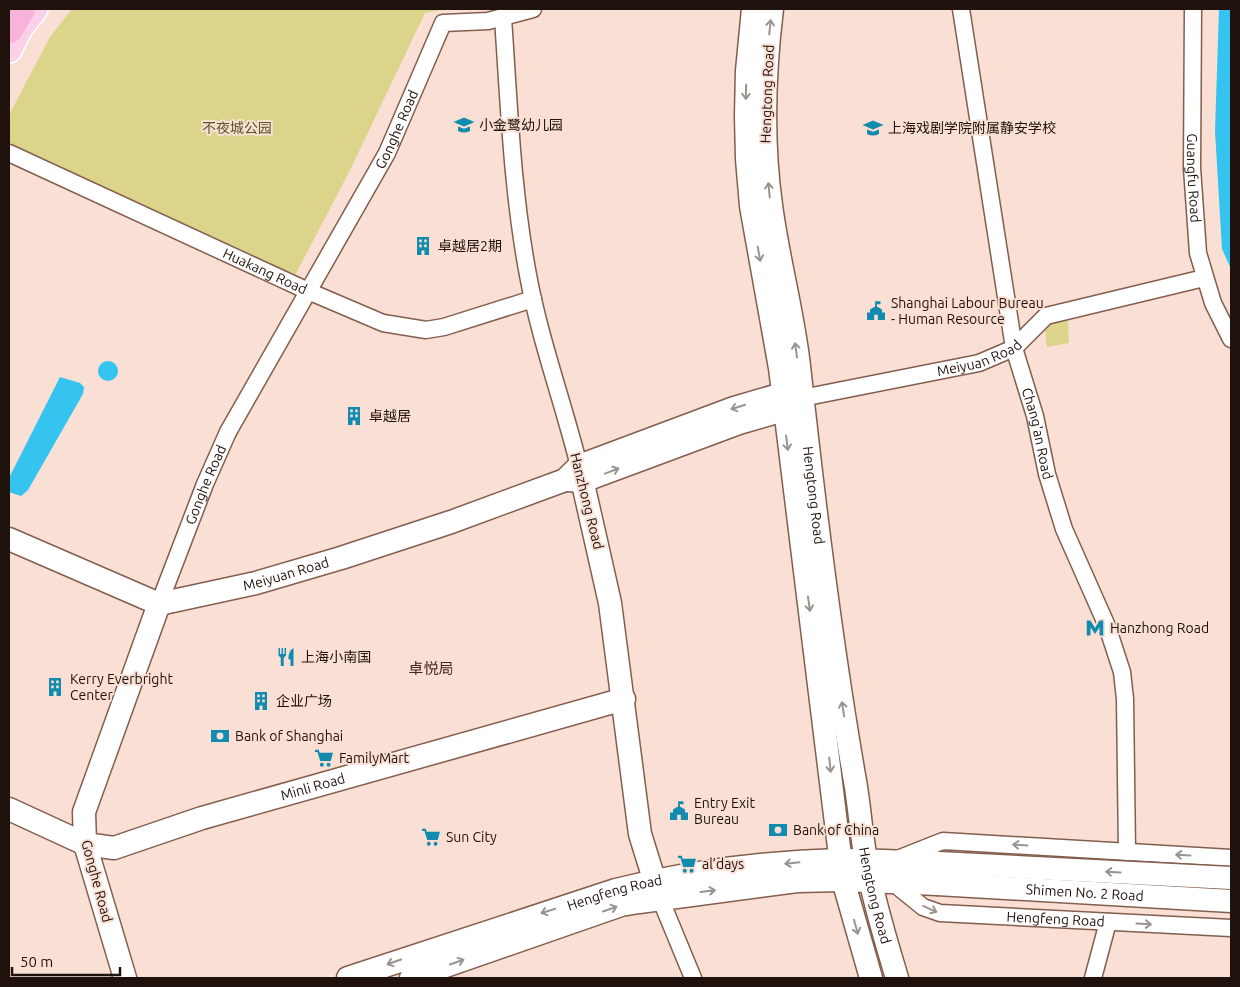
<svg xmlns="http://www.w3.org/2000/svg" width="1240" height="987" font-family="Ubuntu,'Noto Sans SC',sans-serif">
<style>
.green{fill:#dbd48a}
.water{fill:#35c4f0}
.lines{fill:none;stroke-linecap:round;stroke-linejoin:round}
.street-casing{stroke:#835e4e;stroke-width:19}
.secondary-casing{stroke:#835e4e;stroke-width:25}
.primary-casing{stroke:#fff;stroke-width:28}
.highway-casing{stroke:#fff;stroke-width:30}
.street{stroke:#fff;stroke-width:16}
.secondary{stroke:#fff;stroke-width:22}
.primary{stroke:#fbd1e9;stroke-width:25}
.highway{stroke:#f9b3db;stroke-width:28}
.secondary-bridge-casing{stroke:#835e4e;stroke-width:25;stroke-linecap:butt}
.secondary-bridge{stroke:#fff;stroke-width:22}
.oneway{stroke:#9a9491}
.labels{text-anchor:middle;dominant-baseline:central;stroke-width:4;stroke-linejoin:round;paint-order:stroke}
.street-label{font-size:14px;fill:#1f110b;stroke:#f9dfd4}
.poi-label{font-size:14px;fill:#1f110b;stroke:#f9dfd4;text-anchor:start}
.park-label{font-size:14px;fill:#595528;stroke:#f9dfd4}
.neighbourhood-label{font-size:15px;fill:#462618;stroke:#f9dfd4}
</style>
<rect width="100%" height="100%" fill="#f9dfd4"/>
<path class="green" d="M72,9H446L425,13L350,170L289,287L9,148V115L50,37Z
M1068,320L1069,343L1047,347L1044,324Z"/>
<path class="water" d="M1219,9H1231V269L1222,249L1215,131Z
M98 371a10 10 0 1 1 20 0a10 10 0 1 1-20 0Z
M60,377L80,383L84,387L83,394L28,490L21,496L9,492V478Z"/>
<g class="lines">
<g class="street-casing">
<g id="street">
<path id="s1" d="M961,9L1014,348L1035,416L1047,474L1064,529L1107,626L1122,672L1125,699L1127,852"/>
<path id="s2" d="M1193,9L1192,168L1198,253L1213,303L1231,339"/>
<path d="M503,18C509,104 512,190 528,275C540,340 563,402 579,466"/>
<path id="s3" d="M9,153L308,291L383,323L426,330L444,327L533,299"/>
<path id="s4" d="M802,398L979,363L1014,348L1046,316L1204,278"/>
<path id="s5" d="M159,604L205,484L228,432L387,153L443,23L488,21L533,9"/>
<path d="M895,860L943,841L1231,858"/>
<path id="s6" d="M891,881L923,907L940,913L1231,928"/>
<path d="M660,898L693,978"/>
<path d="M1093,978L1108,922"/>
</g>
</g>
<g class="secondary-casing">
<g id="secondary">
<path d="M753,9L747,71L746,116L747,159L751,206L780,368L843,880L871,978"/>
<path id="s7" d="M772,9C764,74 762,140 771,205C778,259 793,312 799,366C814,505 831,644 855,781C860,809 861,837 867,864C874,903 886,941 897,978"/>
<path d="M579,466L610,603L640,834L659,895"/>
<path d="M568,480L583,481L739,423L784,410L797,402"/>
<path id="s8" d="M9,539L159,604L256,583L341,558L451,522L565,480L579,466L734,408L782,394L796,397"/>
<path id="s9" d="M9,809L85,844L114,848L202,818L624,699"/>
<path d="M125,978L85,844L84,812L159,604"/>
<path id="s10" d="M348,978L616,890C686,872 766,862 839,860C872,860 906,862 939,863"/>
<path d="M411,978L621,905L639,902L797,881L843,880L937,884"/>
</g>
</g>
<g class="primary-casing">
<path id="primary" d="M9,50L20,28L35,9"/>
</g>
<g class="highway-casing">
<path id="highway" d="M9,29L21,9"/>
</g>
<use href="#street" class="street"/>
<use href="#secondary" class="secondary"/>
<use href="#primary" class="primary"/>
<use href="#highway" class="highway"/>
<g class="secondary-bridge-casing">
<g id="secondary-bridge">
<path d="M939,863L1231,878"/>
<path id="s11" d="M937,884L1231,901"/>
</g>
</g>
<use href="#secondary-bridge" class="secondary-bridge"/>
</g>
<defs><path id="oneway-shaft" d="M-6 0H5M1.5-3L5.5 0L1.5 3" fill="none" stroke-width="1.6" stroke-linecap="round" stroke-linejoin="round" transform="scale(1.25)"/></defs>
<g class="oneway">
<use href="#oneway-shaft" transform="translate(770 27) rotate(-84)"/>
<use href="#oneway-shaft" transform="translate(746 92) rotate(91)"/>
<use href="#oneway-shaft" transform="translate(769 190) rotate(-96)"/>
<use href="#oneway-shaft" transform="translate(759 254) rotate(80)"/>
<use href="#oneway-shaft" transform="translate(796 350) rotate(-98)"/>
<use href="#oneway-shaft" transform="translate(738 407) rotate(162)"/>
<use href="#oneway-shaft" transform="translate(787 443) rotate(83)"/>
<use href="#oneway-shaft" transform="translate(612 471) rotate(-21)"/>
<use href="#oneway-shaft" transform="translate(809 604) rotate(82)"/>
<use href="#oneway-shaft" transform="translate(843 709) rotate(-99)"/>
<use href="#oneway-shaft" transform="translate(830 765) rotate(84)"/>
<use href="#oneway-shaft" transform="translate(1020 845) rotate(-176)"/>
<use href="#oneway-shaft" transform="translate(1183 855) rotate(-177)"/>
<use href="#oneway-shaft" transform="translate(792 863) rotate(174)"/>
<use href="#oneway-shaft" transform="translate(1113 872) rotate(-177)"/>
<use href="#oneway-shaft" transform="translate(708 891) rotate(-7)"/>
<use href="#oneway-shaft" transform="translate(610 909) rotate(-19)"/>
<use href="#oneway-shaft" transform="translate(930 909) rotate(24)"/>
<use href="#oneway-shaft" transform="translate(548 911) rotate(162)"/>
<use href="#oneway-shaft" transform="translate(1144 924) rotate(3)"/>
<use href="#oneway-shaft" transform="translate(856 927) rotate(74)"/>
<use href="#oneway-shaft" transform="translate(394 962) rotate(161)"/>
<use href="#oneway-shaft" transform="translate(457 962) rotate(-19)"/>
</g>
<defs>
<g id="school-bare" transform="scale(1.5)"><path d="M0-5L7-2L0 1L-7-2ZM-4 1L0 2.5L4 1V4Q0 6-4 4Z" fill="#118bae" stroke="#f9dfd4" stroke-width="2.5" paint-order="stroke"/></g>
<g id="building-bare" transform="scale(1.5)"><path d="M-4-6H4V6H1V3H-1V6H-4ZM-2.5-4.3h1.7v1.8h-1.7ZM.8-4.3h1.7v1.8H.8ZM-2.5-1h1.7V.8h-1.7ZM.8-1h1.7V.8H.8Z" fill="#118bae" stroke="#f9dfd4" stroke-width="2.5" paint-order="stroke"/></g>
<g id="civic-bare" transform="scale(1.5)"><path d="M-.6-6.5H3V-4.5H.6V-3L4-1V1h2V6H-6V1h2V-1L-.6-3ZM-1.2 2.5V6h2.4V2.5Z" fill="#118bae" stroke="#f9dfd4" stroke-width="2.5" paint-order="stroke"/></g>
<g id="metro-bare" transform="scale(1.5)"><path d="M-5.5 5V-5H-3L0 0L3-5H5.5V5H3V-.5L0 4L-3-.5V5Z" fill="#118bae" stroke="#f9dfd4" stroke-width="2.5" paint-order="stroke"/></g>
<g id="restaurant-bare" transform="scale(1.5)"><path d="M-5-6h1v4h1v-4h1v4h1v-4h1v5L-1.5 .5V6h-2V.5L-5-1ZM5-6V6H3V1.5H1.5Q1.5-4 5-6Z" fill="#118bae" stroke="#f9dfd4" stroke-width="2.5" paint-order="stroke"/></g>
<g id="bank-bare" transform="scale(1.5)"><path d="M-6-4H6V4H-6ZM0-2.3a2.3 2.3 0 1 0 0 4.6a2.3 2.3 0 1 0 0-4.6Z" fill="#118bae" stroke="#f9dfd4" stroke-width="2.5" paint-order="stroke"/></g>
<g id="supermarket-bare" transform="scale(1.5)"><path d="M-6-5.5h2.5l.6 2H6L4.5 2H-2.5L-4.4-4H-6ZM-1.5 3.2a1.3 1.3 0 1 0 .1 0ZM3 3.2a1.3 1.3 0 1 0 .1 0Z" fill="#118bae" stroke="#f9dfd4" stroke-width="2.5" paint-order="stroke"/></g>
</defs>
<g fill-rule="evenodd">
<use href="#school-bare" x="464" y="125"/>
<use href="#school-bare" x="873" y="128"/>
<use href="#building-bare" x="423" y="246"/>
<use href="#civic-bare" x="876" y="311"/>
<use href="#building-bare" x="354" y="416"/>
<use href="#metro-bare" x="1095" y="628"/>
<use href="#restaurant-bare" x="286" y="657"/>
<use href="#building-bare" x="55" y="687"/>
<use href="#building-bare" x="261" y="701"/>
<use href="#bank-bare" x="220" y="736"/>
<use href="#supermarket-bare" x="324" y="758"/>
<use href="#civic-bare" x="679" y="811"/>
<use href="#bank-bare" x="778" y="830"/>
<use href="#supermarket-bare" x="431" y="837"/>
<use href="#supermarket-bare" x="687" y="864"/>
</g>
<g class="labels">
<g class="street-label">
<text transform="translate(767 94) rotate(-88)">Hengtong Road</text>
<text stroke="none"><textPath href="#s5" startOffset="532">Gonghe Road</textPath></text>
<text stroke="none"><textPath href="#s2" startOffset="169">Guangfu Road</textPath></text>
<text stroke="none"><textPath href="#s3" startOffset="282">Huakang Road</textPath></text>
<text stroke="none"><textPath href="#s4" startOffset="182">Meiyuan Road</textPath></text>
<text stroke="none"><textPath href="#s1" startOffset="432">Chang'an Road</textPath></text>
<text stroke="none"><textPath href="#s5" startOffset="128">Gonghe Road</textPath></text>
<text stroke="none"><textPath href="#s7" startOffset="490">Hengtong Road</textPath></text>
<text transform="translate(587 501) rotate(76)">Hanzhong Road</text>
<text stroke="none"><textPath href="#s8" startOffset="294">Meiyuan Road</textPath></text>
<text stroke="none"><textPath href="#s9" startOffset="321">Minli Road</textPath></text>
<text transform="translate(97 881) rotate(75)">Gonghe Road</text>
<text stroke="none"><textPath href="#s11" startOffset="148">Shimen No. 2 Road</textPath></text>
<text stroke="none"><textPath href="#s10" startOffset="280">Hengfeng Road</textPath></text>
<text stroke="none"><textPath href="#s7" startOffset="895">Hengtong Road</textPath></text>
<text stroke="none"><textPath href="#s6" startOffset="175">Hengfeng Road</textPath></text>
</g>
<g class="poi-label">
<text x="479" y="125">小金鹭幼儿园</text>
<text x="888" y="128">上海戏剧学院附属静安学校</text>
<text x="438" y="246">卓越居2期</text>
<text x="891" y="303">Shanghai Labour Bureau<tspan x="891" dy="16">- Human Resource</tspan></text>
<text x="369" y="416">卓越居</text>
<text x="1110" y="628">Hanzhong Road</text>
<text x="301" y="657">上海小南国</text>
<text x="70" y="679">Kerry Everbright<tspan x="70" dy="16">Center</tspan></text>
<text x="276" y="701">企业广场</text>
<text x="235" y="736">Bank of Shanghai</text>
<text x="339" y="758">FamilyMart</text>
<text x="694" y="803">Entry Exit<tspan x="694" dy="16">Bureau</tspan></text>
<text x="793" y="830">Bank of China</text>
<text x="446" y="837">Sun City</text>
<text x="702" y="864">al’days</text>
</g>
<g class="park-label">
<text x="237" y="128">不夜城公园</text>
</g>
<g class="neighbourhood-label">
<text x="431" y="668">卓悦局</text>
</g>
</g>
<rect width="1240" height="987" fill="none" stroke="#1f110b" stroke-width="20"/>
<path d="M12 967v8h108v-8" fill="none" stroke="#1f110b" stroke-width="2.5"/>
<text x="20" y="967" font-size="15" fill="#1f110b" stroke="#f9dfd4" stroke-width="4" paint-order="stroke">50 m</text>
</svg>
